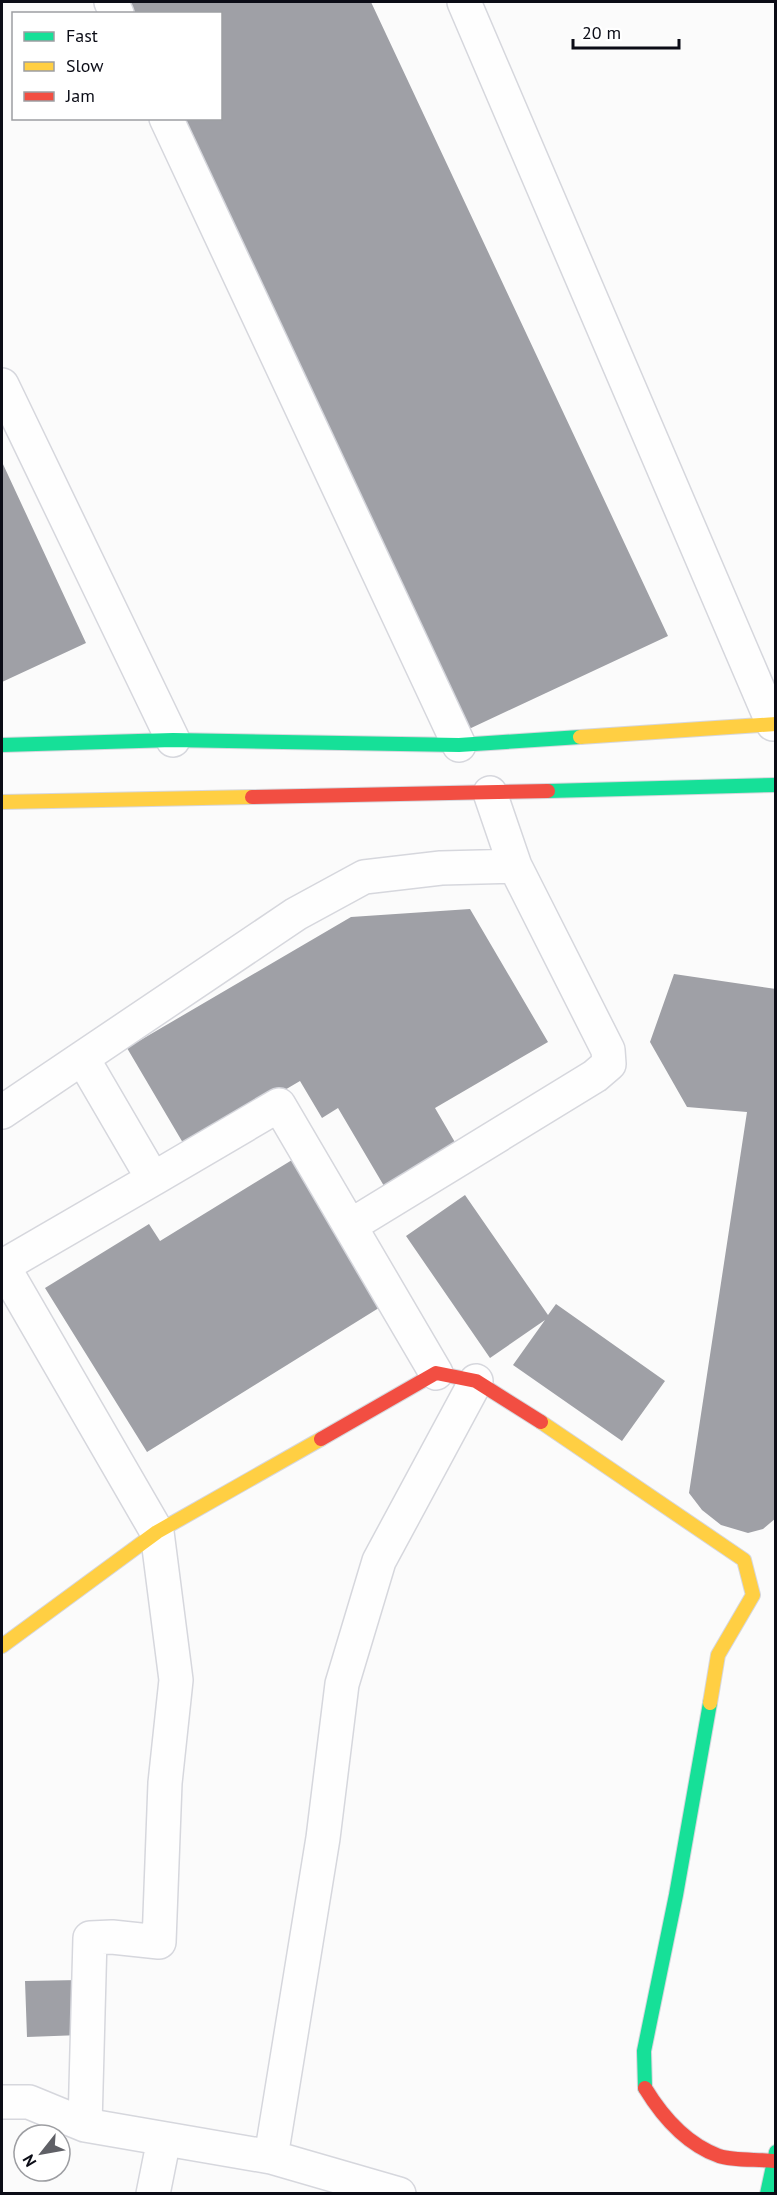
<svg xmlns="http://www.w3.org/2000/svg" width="777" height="2195" font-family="'PT Sans',sans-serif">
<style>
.building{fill:#9fa0a6}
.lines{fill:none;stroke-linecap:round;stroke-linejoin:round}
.street-casing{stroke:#d6d7dd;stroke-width:36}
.fast-casing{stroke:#d6d7dd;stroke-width:16}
.slow-casing{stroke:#d6d7dd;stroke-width:16}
.jam-casing{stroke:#d6d7dd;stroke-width:16}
.street{stroke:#fefefe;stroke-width:33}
.fast{stroke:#16e098;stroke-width:14}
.slow{stroke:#ffcf43;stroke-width:14}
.jam{stroke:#f24e42;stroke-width:14}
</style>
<rect width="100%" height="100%" fill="#fbfbfb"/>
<path class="building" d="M130,2H371L668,636L469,729L185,118H220V14H136Z
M2,462L86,643L2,682Z
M470,909L548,1042L435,1108L456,1144L384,1186L338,1108L322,1118L300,1081L186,1148L127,1048L351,917Z
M674,974L776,989V1518L763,1529L748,1533L721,1525L702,1510L689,1493L747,1112L687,1107L650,1042Z
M292,1160L382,1306L147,1452L45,1288L149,1224L160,1241Z
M465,1195L548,1315L556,1304L665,1381L622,1441L513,1365L545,1320L490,1358L406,1236Z
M80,1980L81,2035L27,2037L25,1981Z"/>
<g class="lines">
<g class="street-casing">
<path id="street" d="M111,2L117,14
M464,2L773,724
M166,118L459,745
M2,385L173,740
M83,1059L153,1179L3,1266L157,1532L176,1680L165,1783L159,1942L112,1937L90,1938L85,2125
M2,1112L296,914L364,877L441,868L515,866
M153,1179L279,1105L436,1373
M350,1226L595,1076L609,1064L608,1050L515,866L490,793
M2,2102H29L85,2125L271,2157L399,2194
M271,2157L323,1838L342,1684L379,1561L476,1381
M153,2194L164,2139"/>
</g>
<g class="fast-casing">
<path id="fast" d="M2,745L173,740L459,745L580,737
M548,791L776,785
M645,2088L644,2051L676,1895L710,1703
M767,2194L776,2152"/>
</g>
<g class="slow-casing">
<path id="slow" d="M580,737L776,724
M2,802L252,797
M541,1422L744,1560L753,1595L718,1655L710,1703
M2,1646L157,1532L321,1439"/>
</g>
<g class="jam-casing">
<path id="jam" d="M252,797L548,791
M321,1439L436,1373L476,1381L541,1422
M645,2088C662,2116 686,2144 719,2156C734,2161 757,2159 774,2161"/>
</g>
<use href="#street" class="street"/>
<use href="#fast" class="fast"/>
<use href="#slow" class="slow"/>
<use href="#jam" class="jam"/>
</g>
<rect width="777" height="2195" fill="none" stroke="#0b0c16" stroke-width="6"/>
<rect x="12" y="12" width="210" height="108" fill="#ffffff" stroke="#9d9ea2" stroke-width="1.5"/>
<rect x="24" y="32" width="30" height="9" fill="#16e098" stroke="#9d9ea2" stroke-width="1.5"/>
<text x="66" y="42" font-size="18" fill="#0b0c16">Fast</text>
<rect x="24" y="62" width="30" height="9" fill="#ffcf43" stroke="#9d9ea2" stroke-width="1.5"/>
<text x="66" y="72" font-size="18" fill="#0b0c16">Slow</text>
<rect x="24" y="92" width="30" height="9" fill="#f24e42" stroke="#9d9ea2" stroke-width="1.5"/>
<text x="66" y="102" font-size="18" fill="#0b0c16">Jam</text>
<g transform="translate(42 2153) rotate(239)"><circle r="28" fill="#ffffff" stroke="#9d9ea2" stroke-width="1.5"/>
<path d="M0-4.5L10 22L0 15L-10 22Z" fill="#5f6066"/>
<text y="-9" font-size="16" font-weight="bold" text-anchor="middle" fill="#0b0c16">N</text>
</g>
<path d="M573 39v9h106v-9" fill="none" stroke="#0b0c16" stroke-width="3"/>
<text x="582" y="39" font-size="18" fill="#0b0c16" stroke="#ffffff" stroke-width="4.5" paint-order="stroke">20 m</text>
</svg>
